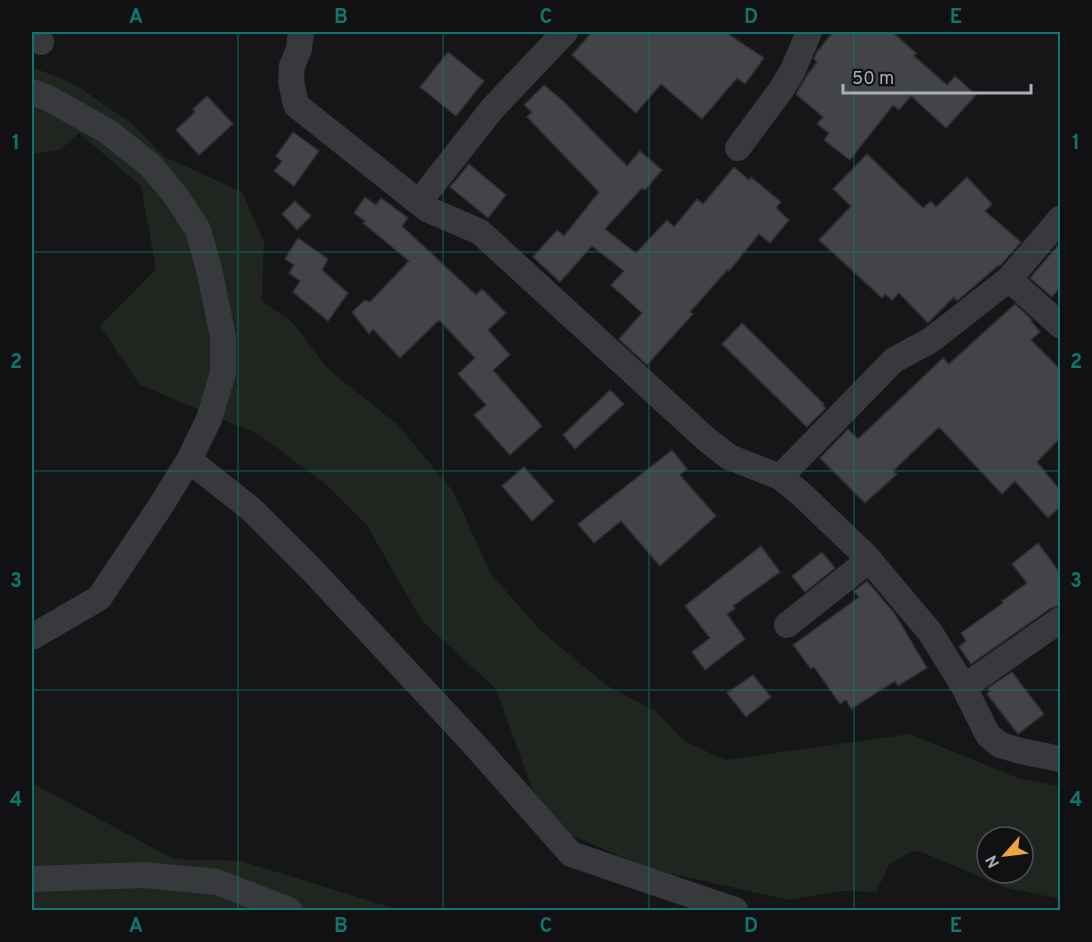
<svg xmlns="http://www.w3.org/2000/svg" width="1092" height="942" font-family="Overpass,sans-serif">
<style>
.green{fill:#1e261f;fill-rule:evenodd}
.building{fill:#434448;stroke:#303034;stroke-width:1.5}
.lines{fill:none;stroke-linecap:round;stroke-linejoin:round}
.minor{stroke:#37393d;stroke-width:26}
.grid{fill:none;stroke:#0f766e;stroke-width:1.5;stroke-opacity:0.55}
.neatline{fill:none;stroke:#0f766e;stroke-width:2}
.grid-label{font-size:20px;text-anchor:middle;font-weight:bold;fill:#0f766e}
</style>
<rect width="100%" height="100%" fill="#161618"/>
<path class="green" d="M32,67L76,85L132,124L165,157L242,192L264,242L262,301L292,322L329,370L397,424L453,491L491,574L540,630L606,685L655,711L684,741L725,760L910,734L1020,779L1060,786V899L1006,888L922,852L912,851L889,865L876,892L840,891L789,900L650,869L564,832L537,802L496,689L422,621L366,524L328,486L258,434L140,385L100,326L156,269L141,186L79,133L60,150L32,154ZM987,837H1023V873H987Z
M32,783L174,859L241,861L399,910H32Z"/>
<path class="building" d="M592,32H725L764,58L745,84L737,78L702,119L661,84L636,113L572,55Z
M833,32H892L916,53L914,56L947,85L955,76L976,95L946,128L911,96L899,110L893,105L850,160L824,140L829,133L817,124L823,117L796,94L808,74L817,62L814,59L817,52Z
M448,52L484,81L456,116L420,87Z
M544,85L563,101L627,166L640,151L662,170L645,190L642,188L605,229L636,253L667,220L674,227L697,199L703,204L734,167L749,180L751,177L781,202L776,208L789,220L770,243L759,234L729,271L728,269L690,312L693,314L647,365L619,339L642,313L611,285L624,271L592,246L560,282L533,257L557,230L564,236L599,192L527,117L532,112L524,105Z
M207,96L233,124L199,155L176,130L195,112L193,109Z
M293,132L319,151L294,186L274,171L282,161L276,156Z
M867,154L923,208L931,201L936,207L967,177L992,204L985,211L1021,242L1000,266L999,265L957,301L954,297L928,323L899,293L892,300L885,294L882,298L819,240L851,206L833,189Z
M469,164L506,195L488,218L450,187Z
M365,197L376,205L381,198L408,218L402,226L476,295L482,289L506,313L488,330L510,355L493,370L542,426L510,455L474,415L486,405L458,374L475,358L439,320L400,358L373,329L369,334L352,312L365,300L370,302L409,261L363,223L365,221L354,213Z
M295,201L311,216L297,230L282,214Z
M298,238L328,259L322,270L348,293L328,321L293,292L300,281L289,273L294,265L285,259Z
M1060,243V287L1052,297L1030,278Z
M1015,304L1032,320L1031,321L1040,332L1031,340L1060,369V438L1037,462L1060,490V507L1048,518L1015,481L1002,494L939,427L893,471L897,474L865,503L820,458L848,429L858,439L943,358L949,364Z
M742,323L824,404L822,405L826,408L807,427L722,344Z
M610,390L624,404L575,449L563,435Z
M672,450L687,469L680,475L716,516L660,566L621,521L594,543L578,524Z
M524,467L554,501L532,521L502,486Z
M1038,543L1060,573V605L1051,608L971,664L959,647L966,641L961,633L1003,603L1002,601L1027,583L1012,564Z
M761,546L780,572L733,606L735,609L727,614L745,639L705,670L692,652L710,638L685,606Z
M822,552L835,568L805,592L792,576Z
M867,581L895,614L927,668L898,686L895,681L851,709L846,700L840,704L814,667L811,669L793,645L859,597L854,591Z
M1012,672L1044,714L1018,734L987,694L990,691L988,688Z
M753,675L771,697L746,717L727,693Z"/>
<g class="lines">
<path class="minor" d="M301,32L299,49L292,66L291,81L296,105L427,209L480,232L706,439L729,457L780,477L800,493L866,556L930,632L964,687L988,735L1000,745L1021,751L1060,759
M32,34L41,42
M32,92L48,98L107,131L150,165L176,196L198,230L210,273L223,337V373L209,419L189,460L160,507L99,598L32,637
M738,148L781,90L793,70L809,32
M419,202L492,109L565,32
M1009,279L1060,325
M189,460L251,509L313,571L472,742L571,854L735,910
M780,477L894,360L931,340L1009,279L1060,219
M787,625L869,560
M964,687L1060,620
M32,879L144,875L217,882L289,910"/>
</g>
<path class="grid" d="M238,32V910M443,32V910M649,32V910M854,32V910M32,252H1060M32,471H1060M32,690H1060"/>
<rect width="1092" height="942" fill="none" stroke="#111113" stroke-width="66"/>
<g transform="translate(1005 855) rotate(242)"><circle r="28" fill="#111113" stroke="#4e5055" stroke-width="1.5"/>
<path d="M0-4.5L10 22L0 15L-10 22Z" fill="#eba73b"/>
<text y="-9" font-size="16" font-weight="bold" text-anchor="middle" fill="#a9aeb8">N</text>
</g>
<path d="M843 84v9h188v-9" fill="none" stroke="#a9aeb8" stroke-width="3"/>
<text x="852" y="84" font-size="18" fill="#a9aeb8" stroke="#111113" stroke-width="4.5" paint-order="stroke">50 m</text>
<rect x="33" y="33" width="1026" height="876" class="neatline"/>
<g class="grid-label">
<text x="136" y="23">A</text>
<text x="341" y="23">B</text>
<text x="546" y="23">C</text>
<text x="751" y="23">D</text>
<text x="956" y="23">E</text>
<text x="16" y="149">1</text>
<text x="1076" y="149">1</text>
<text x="16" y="368">2</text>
<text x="1076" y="368">2</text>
<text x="16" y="587">3</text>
<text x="1076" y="587">3</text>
<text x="16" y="806">4</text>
<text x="1076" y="806">4</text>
<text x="136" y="932">A</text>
<text x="341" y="932">B</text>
<text x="546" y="932">C</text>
<text x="751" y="932">D</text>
<text x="956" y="932">E</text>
</g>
</svg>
